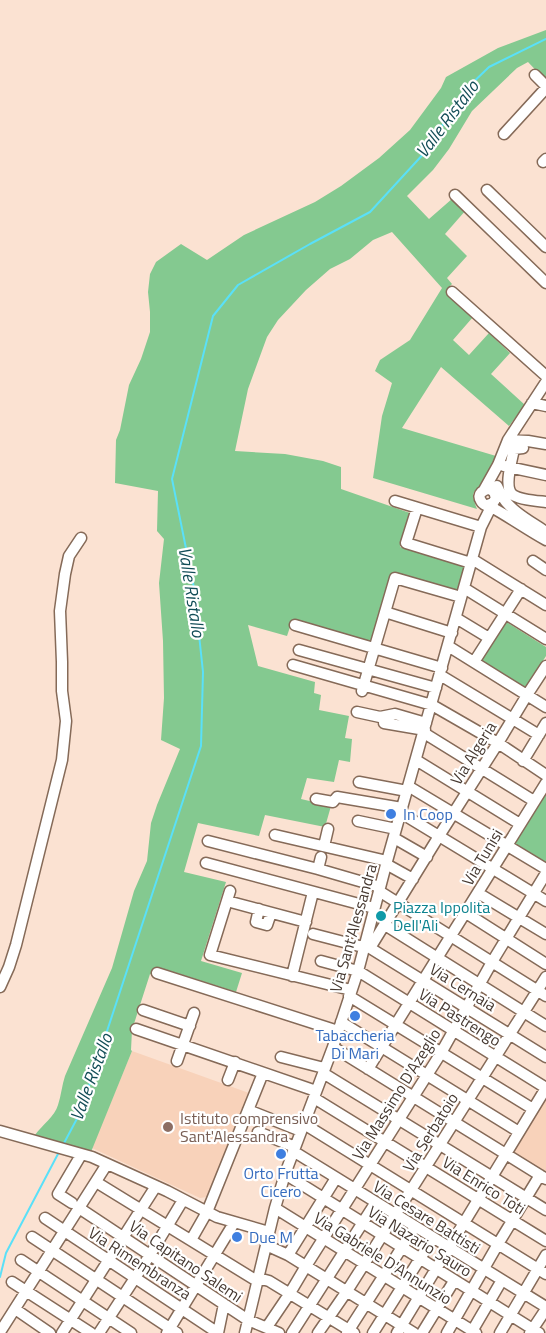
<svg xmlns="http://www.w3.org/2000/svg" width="546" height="1333" font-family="'Titillium Web',sans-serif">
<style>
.built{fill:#f8d2ba}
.green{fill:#84c990}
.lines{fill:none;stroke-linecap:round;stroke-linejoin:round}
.stream{stroke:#5ae0f8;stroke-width:2}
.minor-casing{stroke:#856a58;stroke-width:13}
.minor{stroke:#fff;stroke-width:10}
.shop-dot{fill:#3f7fe0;stroke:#fff;stroke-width:2}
.culture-dot{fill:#0f9aa8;stroke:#fff;stroke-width:2}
.education-dot{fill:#8d6e63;stroke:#fff;stroke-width:2}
.labels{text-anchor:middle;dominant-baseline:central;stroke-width:4.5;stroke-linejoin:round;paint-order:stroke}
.street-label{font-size:16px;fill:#453830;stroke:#fff}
.shop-label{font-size:16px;fill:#366cbe;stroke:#fff;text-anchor:start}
.culture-label{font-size:16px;fill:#0d838f;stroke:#fff;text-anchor:start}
.education-label{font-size:16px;fill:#785e54;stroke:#fff;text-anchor:start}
.water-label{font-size:18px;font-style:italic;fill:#124d57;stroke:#fff}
</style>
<rect width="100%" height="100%" fill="#fbe2d2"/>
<path class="built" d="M132,1051L249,1093L207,1197L200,1198L92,1148Z
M546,1097V1174L513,1152Z"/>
<path class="green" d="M546,30V81L528,62L517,68L472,111L449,149L433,170L407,196L429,219L453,198L466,210L445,234L467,256L447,278L452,284L446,290L460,303L473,317L453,340L469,355L489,333L510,353L491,374L525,405L509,426L441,367L402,428L496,456C493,464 492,474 487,480C475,492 469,489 477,509L373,478L382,416L392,383L375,371L380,360L410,340L442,288L392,232L373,240L350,259L330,269L306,290L278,320L267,337L248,389L235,451L285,454L323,461L341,467V489L410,513L400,547L465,567L458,593L393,574L371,644L292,621L287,636L248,625L258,666L315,682L314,693L321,695L319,710L349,716L345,738L352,739L350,762L339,760L334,782L307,778L301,799L331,806L325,827L265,815L259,836L198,823L184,872L226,882L201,961L242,973L236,992L158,967L154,975L150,974L132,1030L131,1050L132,1051L91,1152L78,1149L35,1135C42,1125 55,1116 58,1105C61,1096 62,1085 65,1076L112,968L134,891L147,861L151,823L157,805L180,749L161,740L164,698L163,641L159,583L164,539L157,531L158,491L115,483L116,440L120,430L129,385L141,359L150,332V312L148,292L150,274L156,262L181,244L207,260L244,235L315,202L341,186L379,158L410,130L441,88L446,77L498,48Z
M505,621L546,647V656L525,689L481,661Z
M546,792V865L512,843Z"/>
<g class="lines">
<path class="stream" d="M63,1145L80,1113L201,746L203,672L194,588L172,479L213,316L238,285L310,244L370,212L427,150L463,92L489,67L546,39
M0,1277L6,1253L59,1152"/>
<g class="minor-casing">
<path id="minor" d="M535,75L546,86
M504,134L546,88
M543,162L546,159
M487,190L546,247
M455,195L546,283
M452,292L546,376
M532,403L546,406
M508,440L528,441L546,444
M523,448L514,449C512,460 503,488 513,495C520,500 537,501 546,502
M504,466L546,475
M497,486C505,509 527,519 546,532
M484,490L498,465L508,440L546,382
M395,501L481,527
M488,505L493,503L496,498L494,492L490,489C484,489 476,494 481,501C483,505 489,507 493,508C511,518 528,530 546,540
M417,508L406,543L471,563
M472,559L546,605
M533,561L546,570
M464,588L546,639
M385,612L452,633
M456,618L489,638
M295,625L442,668
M448,646L546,707
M299,650L436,688
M474,662L521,589
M293,665L432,705L498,743L546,775
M440,675L539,735
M362,691L395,578L461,597
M357,712L380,717L395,714L426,723
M384,723L425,730
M424,733L534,801
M416,760L520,824
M523,761L546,723
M359,782L407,791
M408,786L546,869
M316,799L333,802L337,797L402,808
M401,813L546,901
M358,821L396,829
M275,835L387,861
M394,838L427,857
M208,841L318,869L380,887
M324,846L328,829
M206,863L374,908
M386,864L413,879
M318,869L321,857
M230,891L210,955L351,990
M379,891L546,996
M478,893L546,934
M227,901L306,922
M259,909L256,922L267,925L271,913
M466,913L546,964
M385,925L546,1026
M313,934L363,947
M365,943L370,948L546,1057
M370,948L439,836L498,743L527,695L546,666
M321,961L358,971L546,1088
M157,973L338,1031
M292,976L313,892
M0,987L9,967L16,945L62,760L66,721L62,691V662L60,611L65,574L69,556L81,538
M349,996L533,1109
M143,1010L190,1026
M341,1022L519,1132
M136,1029L316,1091
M333,1047L546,1179
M281,1057L324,1068
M177,1061L194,1013
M368,1069L546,783
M323,1073L546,1210
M228,1080L235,1062
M314,1098L546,1241
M248,1110L301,1131
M304,1124L546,1274
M0,1131L92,1157L167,1191L217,1217L269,1232
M258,1132L295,1147
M293,1151L546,1307
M285,1174L539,1333
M96,1182L257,1281
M72,1203L58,1194L81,1155
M79,1208L248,1320L279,1333
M275,1208L476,1333
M45,1218L218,1333
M32,1237L177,1333
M191,1240L207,1212L263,1073
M266,1245L288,1255L414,1333
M288,1255L336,1178
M21,1260L131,1333
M258,1278L269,1281L354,1333
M12,1282L91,1333
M15,1309L50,1333
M267,1327L290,1293L306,1266L441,1053L492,962L546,873
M0,1332L107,1164
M62,1333L156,1186
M99,1333L150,1255L183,1200
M167,1333L234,1223
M218,1333L224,1304
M245,1333L275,1208L285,1174L333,1047L358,971L387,861L481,527L493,503
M292,1333L376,1202
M318,1333L347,1291L546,977
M347,1333L415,1227
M373,1333L433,1238
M397,1333L546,1088
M422,1333L454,1281
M447,1333L498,1244L540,1175
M471,1333L502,1280
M500,1333L546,1255
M530,1333L546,1309"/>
</g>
<use href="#minor" class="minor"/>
</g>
<g class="shop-dot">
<circle cx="391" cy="814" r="6"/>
<circle cx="355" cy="1016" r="6"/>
<circle cx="281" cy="1154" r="6"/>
<circle cx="237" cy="1237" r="6"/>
</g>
<circle class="culture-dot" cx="381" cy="916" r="6"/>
<circle class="education-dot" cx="168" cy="1127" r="6"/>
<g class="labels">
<g class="street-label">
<text transform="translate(473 753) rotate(-58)">Via Algeria</text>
<text transform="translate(482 857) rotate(-59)">Via Tunisi</text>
<text transform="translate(353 928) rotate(-74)">Via Sant'Alessandra</text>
<text transform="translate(463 987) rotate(32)">Via Cernaia</text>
<text transform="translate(460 1017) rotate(32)">Via Pastrengo</text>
<text transform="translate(396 1094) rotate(-58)">Via Massimo D'Azeglio</text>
<text transform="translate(430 1132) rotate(-58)">Via Serbatoio</text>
<text transform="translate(484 1185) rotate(32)">Via Enrico Toti</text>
<text transform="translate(427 1217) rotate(32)">Via Cesare Battisti</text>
<text transform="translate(420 1241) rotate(32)">Via Nazario Sauro</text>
<text transform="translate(383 1258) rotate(32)">Via Gabriele D'Annunzio</text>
<text transform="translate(186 1261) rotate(34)">Via Capitano Salemi</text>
<text transform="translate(140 1263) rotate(33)">Via Rimembranza</text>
</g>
<g class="shop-label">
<text x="403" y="814">In Coop</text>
<text x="355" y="1035" text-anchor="middle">Tabaccheria<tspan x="355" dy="18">Di Mari</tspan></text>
<text x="281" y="1173" text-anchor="middle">Orto Frutta<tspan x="281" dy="18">Cicero</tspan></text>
<text x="249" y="1237">Due M</text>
</g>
<g class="culture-label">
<text x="393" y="907">Piazza Ippolita<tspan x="393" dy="18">Dell'Ali</tspan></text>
</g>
<g class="education-label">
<text x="180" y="1118">Istituto comprensivo<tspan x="180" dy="18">Sant'Alessandra</tspan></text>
</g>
<g class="water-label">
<text transform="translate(447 119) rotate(-53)">Valle Ristallo</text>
<text transform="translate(192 592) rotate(81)">Valle Ristallo</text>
<text transform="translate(91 1077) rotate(-70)">Valle Ristallo</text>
</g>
</g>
</svg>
